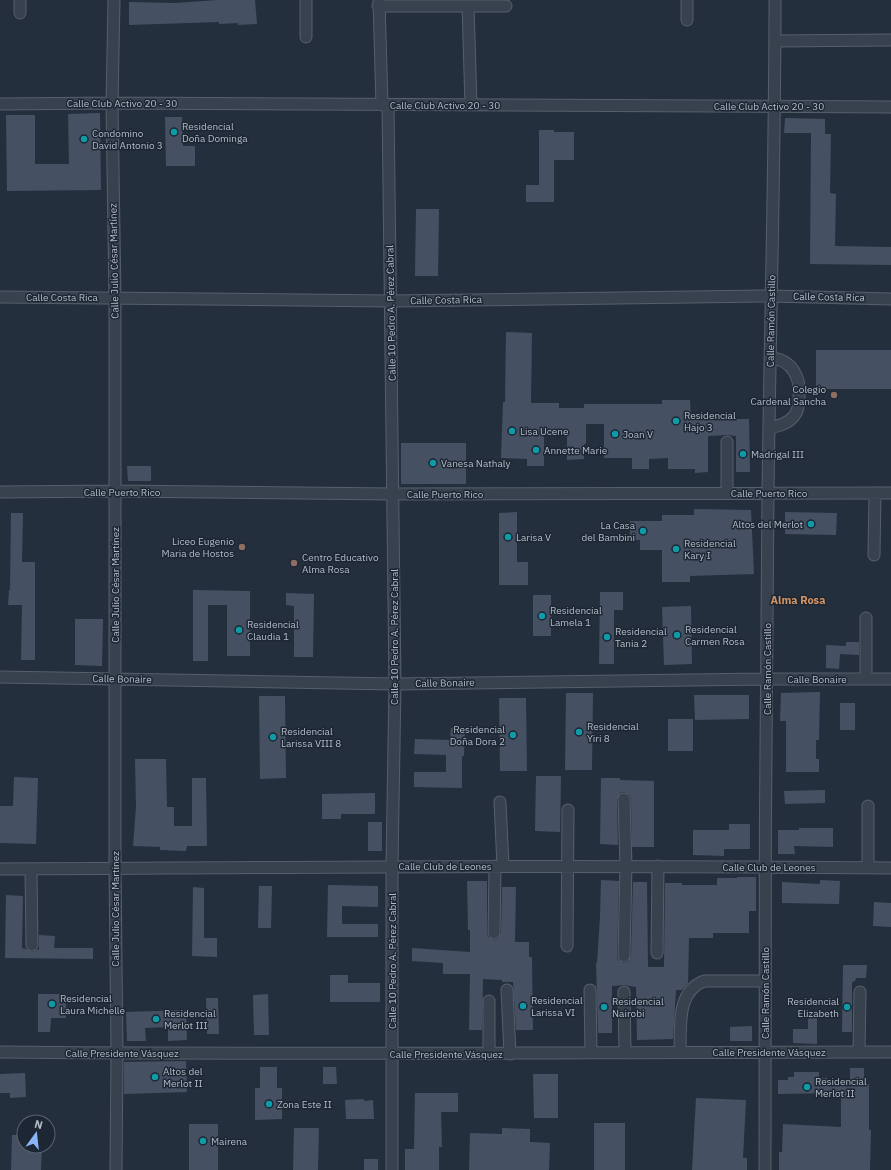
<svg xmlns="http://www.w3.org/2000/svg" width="891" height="1170" font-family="'IBM Plex Sans',sans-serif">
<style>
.building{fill:#455162}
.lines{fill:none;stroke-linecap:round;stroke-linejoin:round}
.minor-casing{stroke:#565f6c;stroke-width:13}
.minor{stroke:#38414e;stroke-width:11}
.culture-dot{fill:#0f9aa8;stroke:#1d2633;stroke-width:1.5}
.education-dot{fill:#8d6e63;stroke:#1d2633;stroke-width:1.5}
.labels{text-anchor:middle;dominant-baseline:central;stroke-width:3;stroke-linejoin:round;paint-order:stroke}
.street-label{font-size:10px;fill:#b4bcc9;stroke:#1d2633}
.poi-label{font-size:10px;fill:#b4bcc9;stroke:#1d2633;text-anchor:start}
.neighbourhood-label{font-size:11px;font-weight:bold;fill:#d59563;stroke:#1d2633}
</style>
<rect width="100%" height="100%" fill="#242f3e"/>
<path class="building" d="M218,0H255L257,24L238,25V23L219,24V22L129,25V2L175,3Z
M100,113L101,190L7,191L6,115H35V164H69L68,114Z
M165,117H182L183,146H195V166H166Z
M785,118L825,119V134H831L830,193L836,194L835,246L891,247V265L810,264L811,133H784Z
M539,130H554V132H574V160H554V202H526V185H539Z
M416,209H439L438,276H415Z
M506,332L532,333L531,403H559V408H584V404H662V400H690L691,419H749L750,472H736V436L727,435L708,436V472L695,473V469H668V458L649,459V469H632V458H604V424H586V444H584V459L567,460V434H544V466H527V459L501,458L503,402H505Z
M816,350H891V389H816Z
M401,443H466V484H401Z
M127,466H151V481H128Z
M694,509L751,510L754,574L690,576V582H662V550H640V540H630V521H662V515H694Z
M517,512V562H528V585H499V513Z
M785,512L837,513L836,535L785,534Z
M11,513H23L22,562H35V660H21L22,605H8L9,590H10Z
M193,590L250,591V656H227V605H208V661H193Z
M600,592H623V610H614V664H599Z
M286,593L314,594L313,657H294V606L286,605Z
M533,595H551V636H533Z
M691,606L692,664L664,665L662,607Z
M75,619H103L102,666L75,665Z
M846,642H859V655L840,654L839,669L826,668V645L846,646Z
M820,692L819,740H816V759H819V772H786V721H780L781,693Z
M566,693H593L592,770H565Z
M694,695H749V719L695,720Z
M259,696H285L286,778L260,779Z
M499,698H526L527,771H500Z
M840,703H855V730H840Z
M668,719H693V751H668Z
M451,728H465L464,756H462V788L414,787V772H446V755L414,754L415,739L450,740Z
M135,759H166L167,807H174V826H192V778H206L207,846H187L186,851L160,850V847L133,846L136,807Z
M536,776H561L560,832L535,831Z
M14,777L38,778L36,844L0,843V806H13Z
M601,778H620V780L654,781V847H632L631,799L630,795L624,792L620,793L617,799L618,845L600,844Z
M825,790V803L785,804L784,791Z
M375,793V814H341V819H322V794Z
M368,822H382V851H368Z
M729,824H750V849H724V856L693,855V830H729Z
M799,828H833V847L794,846L795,854H778V830H799Z
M737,877H756V911H749V933H713V938H689L688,983L682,990H676L673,1039L637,1040L636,987L624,985L612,986V1033H598L596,963H597L600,917L601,880L619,881L617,956L618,960L623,963L628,962L631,956L633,882H647L648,967H664L665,883H682V885H717V878H737Z
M820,880L840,881L839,904L782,903V882L820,884Z
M467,881H487V933L488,937L494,940L498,939L501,933L502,887H516L515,942H529V957H532L533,1030H516L513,982H502V980L483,979L482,1030H469L470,974H443V963L412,961V948L470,952V930H468Z
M328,885L378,886V907L342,906V924H378V937H327Z
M259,886H272L271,928H258Z
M193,887L204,888V938H217V957L192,956Z
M6,895L23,896L22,948L26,949L32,952L35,951L39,949V935L55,936L54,948H93V959L5,958Z
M874,902L891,903V927L873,926Z
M843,965H867L866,978H856L855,981L852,982V1032H842Z
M330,975H348V983H380V1002H330Z
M38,994H66V1018H51L50,1032H38Z
M268,994L269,1035H254L253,995Z
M206,998H218L219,1034H207Z
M186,1010L187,1040L168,1041V1027L145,1028L146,1041H127L126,1012Z
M808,1014H817V1044L793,1043V1029H808Z
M752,1026V1041H730V1027Z
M186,1061L187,1092L124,1094V1062Z
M260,1067H277V1088H282V1119L255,1120V1088H260Z
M323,1067H336L337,1084H323Z
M850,1068H864V1084H869V1130H871L870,1170H779V1152H782L783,1124L841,1127V1093L778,1094V1080H788V1077H794V1072H819V1078H827V1081H850Z
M25,1073L26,1097L10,1098V1093H0V1074Z
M533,1074H558V1118H534Z
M415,1093H458V1112H441L442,1147H439V1170H405V1149H414Z
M696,1098L746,1100L743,1158H747V1170H692Z
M364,1099V1101L373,1100L374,1119H346L345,1100Z
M594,1123H625V1170H594Z
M189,1124H218V1170H189Z
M294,1128H319L318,1170H293Z
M502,1128L530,1129V1142L550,1143L549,1170H469L470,1133L502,1134Z
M12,1135H24V1146H42L41,1170H11Z
M364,1159H378V1170H364Z"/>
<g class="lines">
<g class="minor-casing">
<path id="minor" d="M114,0L112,103L115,298V868L117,1054L116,1170
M379,0L382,105
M687,0V20
M378,6H506
M468,6L471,105
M20,13V0
M306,37V0
M775,41L891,40
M0,104L112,103L891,107
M388,105L395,684L392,866V1170
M0,297L391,301L771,296L891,299
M769,428C778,426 788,424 794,416C798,411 799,404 799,398C801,379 793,359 770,358
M727,442V493
M0,492L115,491L393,494L891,493
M874,555L875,493
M866,618V679
M0,677L395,684L767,679H891
M624,799L626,866L624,956
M500,802L503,866
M868,867V806
M0,869C297,867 594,865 891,868
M31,869L32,945
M494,933L495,866
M567,946L568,810
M657,953L658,866
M507,990L510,1054
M590,990L591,1053
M624,992L625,1053
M489,1001V1054
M0,1052C297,1055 594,1052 891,1052
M680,1052C681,1026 676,992 704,981H765
M859,1052L860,992
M765,1170C764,945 766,719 768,494C770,329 775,165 775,0"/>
</g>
<use href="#minor" class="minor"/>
</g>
<g class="culture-dot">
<circle cx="174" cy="132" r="4"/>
<circle cx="84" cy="139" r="4"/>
<circle cx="676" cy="421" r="4"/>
<circle cx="512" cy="431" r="4"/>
<circle cx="615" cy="434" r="4"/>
<circle cx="536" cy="450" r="4"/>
<circle cx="743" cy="454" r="4"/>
<circle cx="433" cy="463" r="4"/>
<circle cx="811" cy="524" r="4"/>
<circle cx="643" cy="531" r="4"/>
<circle cx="508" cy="537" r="4"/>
<circle cx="676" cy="549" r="4"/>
<circle cx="542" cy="616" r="4"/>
<circle cx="239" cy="630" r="4"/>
<circle cx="677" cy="635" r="4"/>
<circle cx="607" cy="637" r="4"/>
<circle cx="579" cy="732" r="4"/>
<circle cx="513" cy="735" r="4"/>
<circle cx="273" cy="737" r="4"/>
<circle cx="52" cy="1004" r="4"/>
<circle cx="523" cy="1006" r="4"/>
<circle cx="604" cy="1007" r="4"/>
<circle cx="847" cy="1007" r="4"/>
<circle cx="156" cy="1019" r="4"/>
<circle cx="155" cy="1077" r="4"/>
<circle cx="807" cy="1087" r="4"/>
<circle cx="269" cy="1104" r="4"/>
<circle cx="203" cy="1141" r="4"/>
</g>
<g class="education-dot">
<circle cx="834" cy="395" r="4"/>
<circle cx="242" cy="547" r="4"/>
<circle cx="294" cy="563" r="4"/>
</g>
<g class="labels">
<g class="street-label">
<text x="122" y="103">Calle Club Activo 20 - 30</text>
<text x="445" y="105">Calle Club Activo 20 - 30</text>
<text x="769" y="106">Calle Club Activo 20 - 30</text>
<text transform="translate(114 261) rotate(-91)">Calle Julio César Martínez</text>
<text x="62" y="297">Calle Costa Rica</text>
<text transform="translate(829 297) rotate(1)">Calle Costa Rica</text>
<text transform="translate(446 300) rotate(-1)">Calle Costa Rica</text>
<text transform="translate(391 313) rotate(-91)">Calle 10 Pedro A. Pérez Cabral</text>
<text transform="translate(771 321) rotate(-89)">Calle Ramón Castillo</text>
<text x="122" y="492">Calle Puerto Rico</text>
<text x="769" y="493">Calle Puerto Rico</text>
<text x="445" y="494">Calle Puerto Rico</text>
<text transform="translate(115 585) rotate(-90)">Calle Julio César Martínez</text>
<text transform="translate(394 637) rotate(-90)">Calle 10 Pedro A. Pérez Cabral</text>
<text transform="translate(767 669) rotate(-90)">Calle Ramón Castillo</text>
<text transform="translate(122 679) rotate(1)">Calle Bonaire</text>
<text x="817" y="679">Calle Bonaire</text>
<text transform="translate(445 683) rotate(-1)">Calle Bonaire</text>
<text x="445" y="866">Calle Club de Leones</text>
<text x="769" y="867">Calle Club de Leones</text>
<text transform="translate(115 909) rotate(-90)">Calle Julio César Martínez</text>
<text transform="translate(392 961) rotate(-90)">Calle 10 Pedro A. Pérez Cabral</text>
<text transform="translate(765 993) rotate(-90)">Calle Ramón Castillo</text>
<text x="769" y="1052">Calle Presidente Vásquez</text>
<text x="122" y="1053">Calle Presidente Vásquez</text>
<text x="446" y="1054">Calle Presidente Vásquez</text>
</g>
<g class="poi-label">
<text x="182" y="126">Residencial<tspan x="182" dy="12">Doña Dominga</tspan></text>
<text x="92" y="133">Condomino<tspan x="92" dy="12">David Antonio 3</tspan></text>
<text x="826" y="389" text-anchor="end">Colegio<tspan x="826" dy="12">Cardenal Sancha</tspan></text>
<text x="684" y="415">Residencial<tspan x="684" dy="12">Hajo 3</tspan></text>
<text x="520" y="431">Lisa Ucene</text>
<text x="623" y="434">Joan V</text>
<text x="544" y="450">Annette Marie</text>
<text x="751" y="454">Madrigal III</text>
<text x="441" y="463">Vanesa Nathaly</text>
<text x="803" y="524" text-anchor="end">Altos del Merlot</text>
<text x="635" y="525" text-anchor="end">La Casa<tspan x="635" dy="12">del Bambini</tspan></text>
<text x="516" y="537">Larisa V</text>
<text x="234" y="541" text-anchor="end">Liceo Eugenio<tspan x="234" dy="12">Maria de Hostos</tspan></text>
<text x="684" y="543">Residencial<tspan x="684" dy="12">Kary I</tspan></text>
<text x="302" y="557">Centro Educativo<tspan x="302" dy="12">Alma Rosa</tspan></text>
<text x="550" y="610">Residencial<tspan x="550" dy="12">Lamela 1</tspan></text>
<text x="247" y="624">Residencial<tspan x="247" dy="12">Claudia 1</tspan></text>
<text x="685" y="629">Residencial<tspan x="685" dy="12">Carmen Rosa</tspan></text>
<text x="615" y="631">Residencial<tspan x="615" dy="12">Tania 2</tspan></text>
<text x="587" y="726">Residencial<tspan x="587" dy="12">Yiri 8</tspan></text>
<text x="505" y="729" text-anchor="end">Residencial<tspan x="505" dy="12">Doña Dora 2</tspan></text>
<text x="281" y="731">Residencial<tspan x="281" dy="12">Larissa VIII 8</tspan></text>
<text x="60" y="998">Residencial<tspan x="60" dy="12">Laura Michelle</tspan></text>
<text x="531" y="1000">Residencial<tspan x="531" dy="12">Larissa VI</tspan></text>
<text x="612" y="1001">Residencial<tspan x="612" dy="12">Nairobi</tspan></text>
<text x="839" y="1001" text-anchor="end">Residencial<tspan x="839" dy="12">Elizabeth</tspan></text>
<text x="164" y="1013">Residencial<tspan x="164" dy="12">Merlot III</tspan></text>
<text x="163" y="1071">Altos del<tspan x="163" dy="12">Merlot II</tspan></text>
<text x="815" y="1081">Residencial<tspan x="815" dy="12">Merlot II</tspan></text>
<text x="277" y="1104">Zona Este II</text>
<text x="211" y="1141">Mairena</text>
</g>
<g class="neighbourhood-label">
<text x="798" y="600">Alma Rosa</text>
</g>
</g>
<g transform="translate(36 1134) rotate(15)"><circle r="19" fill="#1d2633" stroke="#59626f"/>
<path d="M0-3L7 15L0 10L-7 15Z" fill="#8ab4f8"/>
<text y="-6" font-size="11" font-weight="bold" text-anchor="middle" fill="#b4bcc9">N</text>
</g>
</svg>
